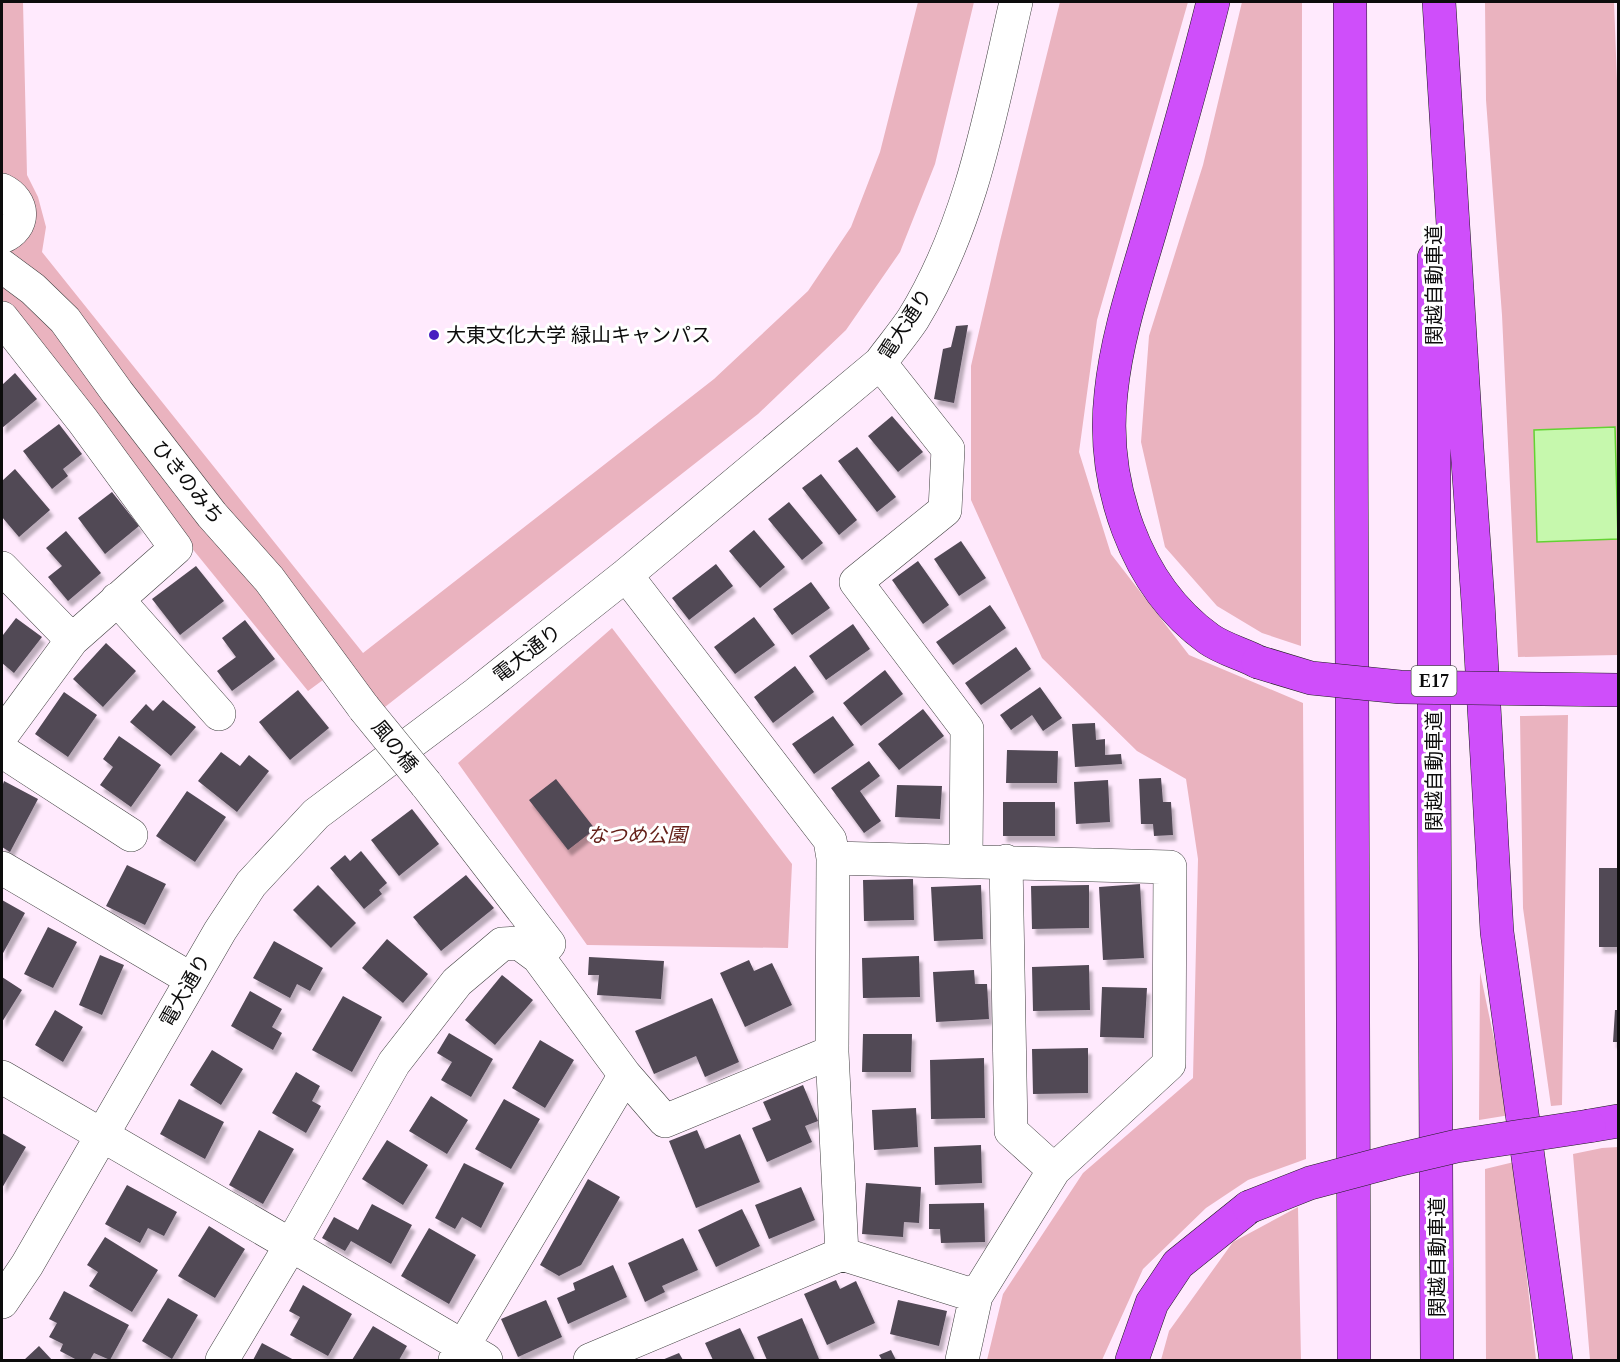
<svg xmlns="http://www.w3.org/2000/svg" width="1620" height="1362" font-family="'Times New Roman','Noto Sans JP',serif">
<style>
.green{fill:#eab3bf}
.water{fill:#c6f8ad;stroke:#63d232;stroke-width:1.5}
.building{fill:#514855;filter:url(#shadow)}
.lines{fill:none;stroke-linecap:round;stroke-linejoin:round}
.minor-casing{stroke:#3f3f3f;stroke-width:34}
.highway-casing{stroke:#1d1d1d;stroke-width:34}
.minor{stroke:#fff;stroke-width:33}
.highway{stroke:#cf4efa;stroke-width:33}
.minor-bridge-casing{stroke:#3f3f3f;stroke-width:34;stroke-linecap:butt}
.highway-bridge-casing{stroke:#1d1d1d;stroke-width:34;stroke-linecap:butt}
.minor-bridge{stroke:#fff;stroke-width:33}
.highway-bridge{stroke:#cf4efa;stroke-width:33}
.poi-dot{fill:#471fc0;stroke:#fff;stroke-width:2}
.labels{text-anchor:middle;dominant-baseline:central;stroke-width:6;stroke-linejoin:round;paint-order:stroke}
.shield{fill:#fff;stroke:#555;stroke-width:1.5}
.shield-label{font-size:18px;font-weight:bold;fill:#0c0c0c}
.street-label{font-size:20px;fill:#0c0c0c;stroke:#fff}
.poi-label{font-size:20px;fill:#0c0c0c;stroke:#fff;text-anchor:start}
.park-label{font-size:20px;font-style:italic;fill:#65211a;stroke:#fff}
</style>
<defs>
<filter id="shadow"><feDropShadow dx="3.5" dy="6" stdDeviation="1.5" flood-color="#0004"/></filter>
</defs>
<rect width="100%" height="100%" fill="#ffeafd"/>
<path class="green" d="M2,2H23L27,175L38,197L46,227L42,252L363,653L714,379L808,291L851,227L880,152L918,2H974L935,164L900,252L846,330L758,414L362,725L327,677L308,691L173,525L2,304Z
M1060,2H1188L1097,320L1079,452L1111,554L1189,655L1303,703L1306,1159L1248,1180L1206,1208L1143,1269L1102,1360H987L1003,1294L1083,1173L1193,1078L1198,859L1186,779L1137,751L1042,658L971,500V366L1000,241Z
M1242,2H1302L1301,646L1262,633L1217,606L1165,547L1141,442L1149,336L1203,165Z
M1485,2H1614L1618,107V655L1518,657L1502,315L1486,100Z
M612,628L792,864L788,948L587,945L458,763Z
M1568,715L1562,1105L1551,1106L1523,908L1520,716Z
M1480,972L1510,1115L1479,1120Z
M1618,1147V1360H1590L1573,1154L1602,1148Z
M1514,1162L1536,1360H1486L1485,1169Z
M1298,1207L1301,1360H1161L1169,1331L1233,1242Z"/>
<path class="water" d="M1615,427L1618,539L1537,542L1534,430Z"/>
<path class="building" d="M968,325L954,403L934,399L943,349L951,347L956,326Z
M15,373L37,399L2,428V385Z
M892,416L923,452L898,472L868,436Z
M59,424L82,454L63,469L68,476L52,489L23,451Z
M857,447L896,497L877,512L838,461Z
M15,469L50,510L19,537L2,517V481Z
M821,474L857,520L839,535L802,488Z
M112,492L139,526L105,554L78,518Z
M789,502L823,543L802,560L768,519Z
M754,530L785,567L760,588L729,551Z
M66,531L101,573L68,601L48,577L62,566L46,548Z
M961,541L986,578L959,596L934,559Z
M918,561L949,605L923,624L892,580Z
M716,564L733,586L689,620L672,598Z
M196,566L224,601L180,635L152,599Z
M811,582L830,608L792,635L773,609Z
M990,605L1006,628L953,665L936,642Z
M754,617L775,645L735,674L714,647Z
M16,618L42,637L14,673L2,663V634L3,635Z
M245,620L275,659L232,691L217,671L236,657L222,638Z
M853,624L870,649L826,680L809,656Z
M106,643L136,671L103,707L73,679Z
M1016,647L1031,669L981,705L965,683Z
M795,666L814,692L773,723L754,697Z
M885,670L903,694L861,726L843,703Z
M1040,687L1062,718L1043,731L1032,715L1011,730L1000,715Z
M298,690L329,728L290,760L259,722Z
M64,692L97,715L68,757L35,734Z
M163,700L196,727L171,756L130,722L146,704L153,711Z
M923,709L944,736L899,770L878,744Z
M833,716L854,745L814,774L792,744Z
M1095,723L1096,740L1105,739V755L1121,754L1122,764L1075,767L1072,724Z
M119,736L161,765L131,807L100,785L113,767L103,759Z
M1007,750L1058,751L1057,783H1006Z
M221,752L240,766L249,755L269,771L237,812L198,781Z
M869,761L880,776L860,791L881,821L864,833L831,788Z
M1161,778L1163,802H1171L1173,835L1154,836L1153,824H1141L1139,779Z
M556,779L595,829L568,850L529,800Z
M1108,780L1110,822L1076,824L1074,782Z
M4,781L38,799L10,852L2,847V787Z
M897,785L942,786L940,819L895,817Z
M187,791L226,817L195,862L156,836Z
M1003,802H1055V836H1003Z
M412,809L439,844L399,876L371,840Z
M361,851L387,883L379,890L382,894L364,909L330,868L345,855L350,861Z
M127,865L166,884L145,925L106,906Z
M1599,868H1618V947H1599Z
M466,875L494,908L441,951L413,917Z
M913,879L914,920L864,921L863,880Z
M1140,884L1144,958L1103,960L1099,887Z
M318,885L356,923L331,948L293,910Z
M981,885L983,939L934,941L931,887Z
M1089,885V928L1032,929L1031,886Z
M2,900L25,913L2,955Z
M48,927L77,942L53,988L24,974Z
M387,939L428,974L403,1003L362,968Z
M274,941L323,968L310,991L297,984L290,998L253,978Z
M100,955L124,965L102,1015L79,1005Z
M919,956L920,997L863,998L862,958Z
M589,957L664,961L661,999L597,995L599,975H588Z
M749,960L754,971L772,963L792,1005L745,1027L720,973Z
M1089,965L1090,1010L1033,1011L1032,967Z
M974,970L975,984H987L989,1019L936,1022L933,972Z
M502,975L533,1000L495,1045L465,1020Z
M2,977L22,990L2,1022Z
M1102,987L1147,988L1144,1038L1100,1037Z
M250,991L282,1009L272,1027L282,1033L273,1050L231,1026Z
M343,996L382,1017L352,1072L312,1050Z
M712,998L739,1062L705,1077L696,1056L654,1074L635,1031Z
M55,1010L83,1027L63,1062L35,1045Z
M1615,1010H1618V1042H1613Z
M449,1033L493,1059L471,1097L441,1080L452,1062L437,1053Z
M863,1034H912L911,1072H862Z
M540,1040L574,1060L545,1108L512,1088Z
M1088,1048V1093L1033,1094L1032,1049Z
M212,1050L243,1069L221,1105L190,1085Z
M984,1058L985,1118L931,1119L930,1060Z
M296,1072L320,1086L312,1101L321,1106L306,1133L272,1113Z
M803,1085L818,1121L805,1126L812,1142L767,1162L752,1128L771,1120L763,1102Z
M431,1096L468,1120L447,1154L409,1131Z
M179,1099L224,1122L205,1159L160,1134Z
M504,1099L540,1119L511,1169L475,1149Z
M916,1108L918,1147L874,1150L872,1110Z
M259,1130L294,1149L263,1204L229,1185Z
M697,1130L705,1149L740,1134L760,1182L696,1208L669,1141Z
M2,1133L26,1147L2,1188Z
M387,1140L428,1165L403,1205L362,1179Z
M981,1145L982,1183L935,1185L934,1147Z
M464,1163L504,1183L481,1228L462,1217L455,1229L435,1218Z
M588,1179L620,1197L581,1265L559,1276L540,1265Z
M866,1183L921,1187L919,1223L904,1222L903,1237L862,1234Z
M127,1185L177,1212L164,1236L148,1228L140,1243L105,1224Z
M801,1187L815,1220L769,1239L755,1205Z
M984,1203L985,1242L941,1243L940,1229H929V1204Z
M372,1204L412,1225L391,1264L351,1241L345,1251L322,1238L334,1217L358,1230Z
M742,1209L760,1246L716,1267L698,1230Z
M209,1226L245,1249L215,1298L178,1276Z
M429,1228L476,1255L449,1304L401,1276Z
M105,1237L158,1270L132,1312L89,1286L98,1272L87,1265Z
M683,1238L698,1270L662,1286L665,1292L645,1302L628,1263Z
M613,1265L627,1297L568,1324L557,1298L575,1290L573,1283Z
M836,1280L840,1289L856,1281L875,1323L827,1345L804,1294Z
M303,1285L352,1314L328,1356L290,1335L300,1317L289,1311Z
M64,1291L129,1325L110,1360L94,1353L90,1360H77L60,1351L63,1344L49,1337L57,1323L49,1319Z
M168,1298L198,1315L172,1359L142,1341Z
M546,1300L562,1337L518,1357L501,1319Z
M898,1300L947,1311L939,1346L890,1334Z
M802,1318L819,1359L815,1360H767L757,1337Z
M373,1326L407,1346L399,1360H352Z
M740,1328L755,1360H713L705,1343Z
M262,1343L294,1360H253Z
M39,1346L52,1360H24Z
M891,1350L896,1360H882L879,1355Z
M679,1353L683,1360H662Z"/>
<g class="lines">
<g class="minor-casing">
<path id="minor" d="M2,190C25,201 26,227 2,237
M2,266L33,289L65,320L117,392L212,515L269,579L364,708
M2,318L83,421L176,548L72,640L2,735
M880,363L948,449L945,510L856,582L967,729L966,860
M2,568L72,640
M626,575L830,840L833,858L832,1052L842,1254L976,1296
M117,599L219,714
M2,751L131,835
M426,784L549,944L538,957
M833,858L1170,867L1169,1064L1054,1170L976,1296L962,1360
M1006,861L1011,1131L1054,1170
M2,868L191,979
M2,1077L291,1245L486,1360
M2,1302L27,1265L220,931L251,884L316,814L476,694L626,575L880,363C891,348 903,334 913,319C972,223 991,110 1016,2
M222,1360L291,1245L394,1063L457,982L502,944L519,943L538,957L625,1075L665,1121L832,1052
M455,1360L625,1075
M590,1360L842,1254"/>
</g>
<g class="highway-casing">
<path id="highway" d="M1213,2C1195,75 1174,148 1153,221C1137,277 1117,334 1111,393C1101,482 1134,585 1209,639C1223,649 1243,654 1258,662
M1350,2L1354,1360
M1439,2L1467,448L1478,602L1497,932L1556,1360
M1434,258V761L1437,1360
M1589,1126L1618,1121
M1132,1360L1152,1303L1178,1264L1249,1207"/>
</g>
<use href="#minor" class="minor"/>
<use href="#highway" class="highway"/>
<g class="minor-bridge-casing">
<path id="minor-bridge" d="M364,708L426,784"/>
</g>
<g class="highway-bridge-casing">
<path id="highway-bridge" d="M1258,662L1311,678L1400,687L1618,690
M1249,1207L1310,1183L1393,1161L1457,1146L1589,1126"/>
</g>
<use href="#minor-bridge" class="minor-bridge"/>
<use href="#highway-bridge" class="highway-bridge"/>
</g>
<circle class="poi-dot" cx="434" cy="335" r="6"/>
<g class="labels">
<rect class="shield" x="1411.5" y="666" width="45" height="30" rx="4.5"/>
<g class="shield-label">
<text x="1434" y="681">E17</text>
</g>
<g class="street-label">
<text transform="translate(1434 285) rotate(-90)">関越自動車道</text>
<text transform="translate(905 324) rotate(-57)">電大通り</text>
<text transform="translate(188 482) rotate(51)">ひきのみち</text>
<text transform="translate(527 653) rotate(-38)">電大通り</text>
<text transform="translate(395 746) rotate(51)">風の橋</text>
<text transform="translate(1434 771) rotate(-90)">関越自動車道</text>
<text transform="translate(185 990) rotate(-60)">電大通り</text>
<text transform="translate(1437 1257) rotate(-90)">関越自動車道</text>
</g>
<g class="poi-label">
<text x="446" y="335">大東文化大学 緑山キャンパス</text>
</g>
<g class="park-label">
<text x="637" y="835">なつめ公園</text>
</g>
</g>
<rect width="1620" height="1362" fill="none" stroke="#0c0c0c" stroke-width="6"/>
</svg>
